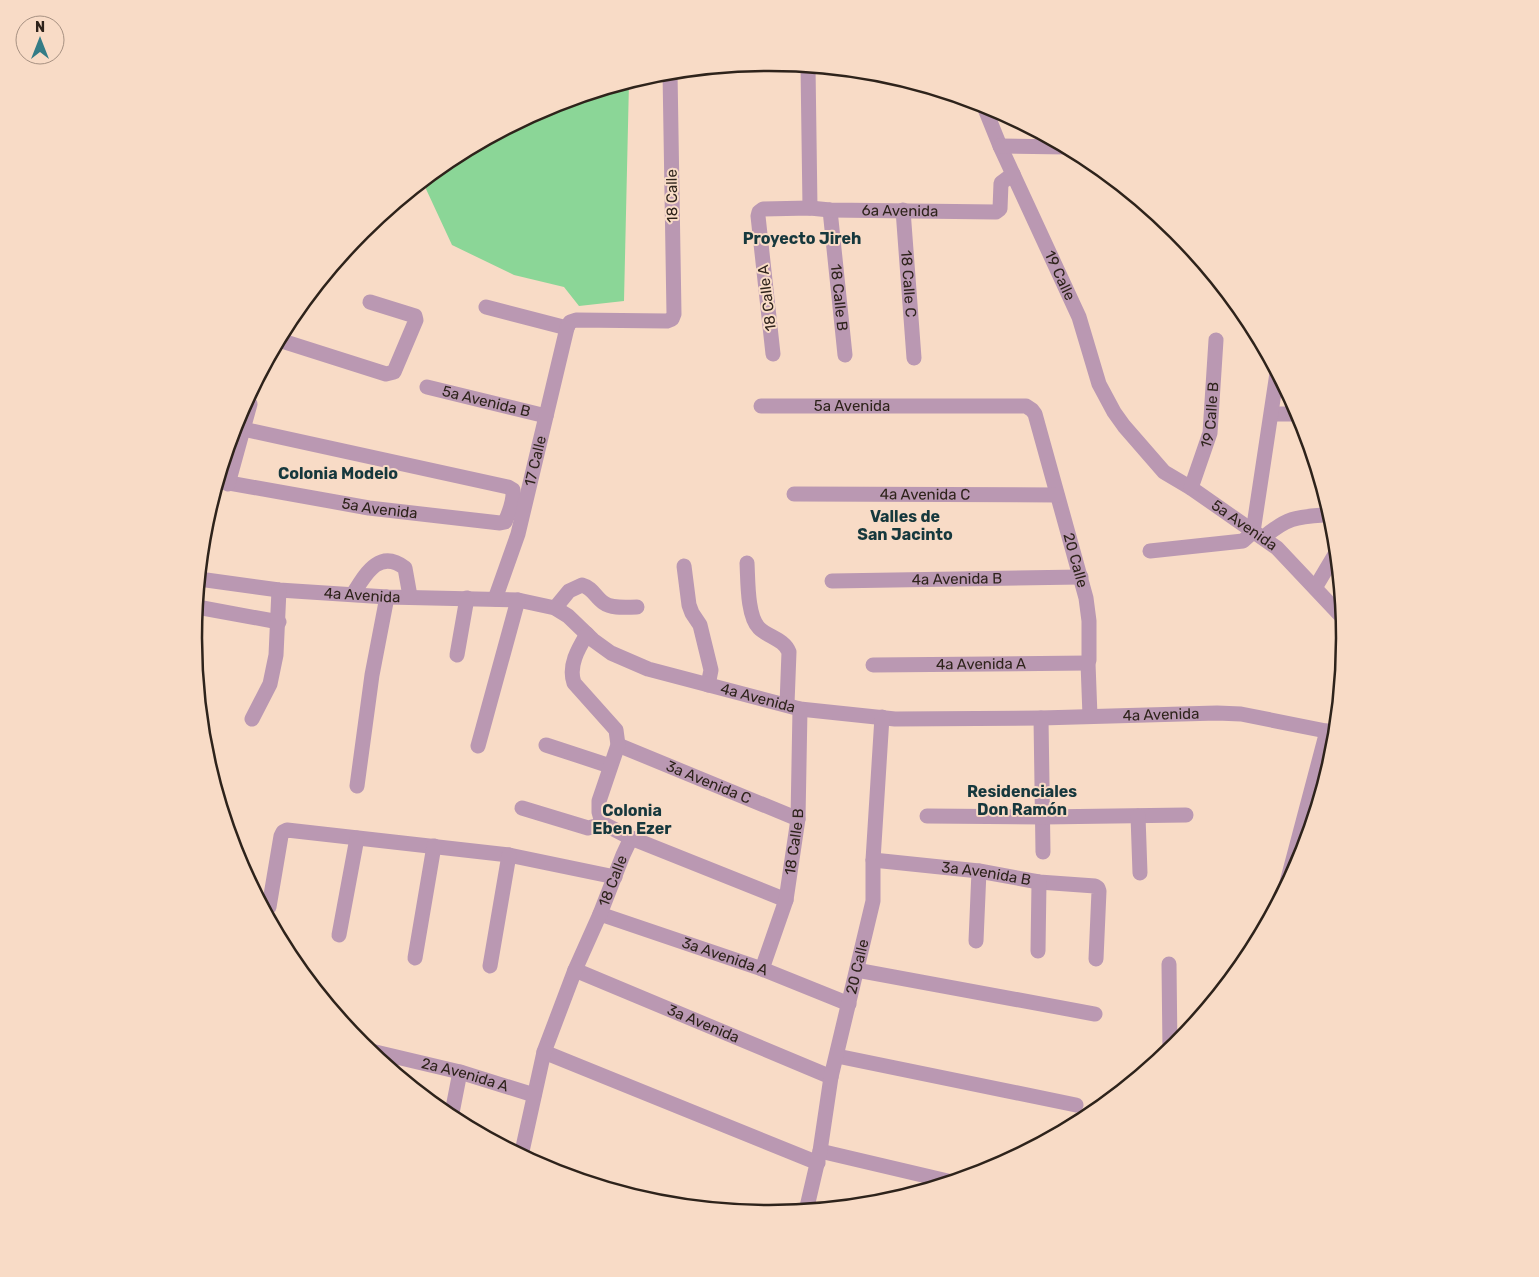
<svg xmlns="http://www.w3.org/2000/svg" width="1539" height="1277" font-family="Rubik,sans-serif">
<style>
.green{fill:#8bd697}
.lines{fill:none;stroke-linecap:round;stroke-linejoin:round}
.minor{stroke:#ba98b2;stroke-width:15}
.labels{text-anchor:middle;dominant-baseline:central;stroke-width:4;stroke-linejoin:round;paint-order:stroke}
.street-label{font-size:15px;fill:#2e231b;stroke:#f8dbc6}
.neighbourhood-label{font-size:16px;font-weight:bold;fill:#16383d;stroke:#f8dbc6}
.rim{fill:none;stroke:#2e231b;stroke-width:2.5}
</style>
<rect width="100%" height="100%" fill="#f8dbc6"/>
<path class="green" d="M629,82L624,301L579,306L564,287L514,275L452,245L426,189L427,178L450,159L549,106Z"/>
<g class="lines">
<g class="minor">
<path d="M808,66L810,208"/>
<path id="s1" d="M983,104L1000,146L1079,317L1099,384L1114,412L1124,426L1164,472L1191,488L1277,548L1344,619"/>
<path d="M1000,146L1067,147"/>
<path id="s2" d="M830,210L845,355"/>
<path id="s3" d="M903,210L914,358"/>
<path d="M486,307L567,328"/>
<path d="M279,340L386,374L394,372L416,320L415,316L370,302"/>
<path id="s4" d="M773,354L758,216L759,212L763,209L810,208L830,210L996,212L1000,209L1001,183L1013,174"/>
<path id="s5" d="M427,387L546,416"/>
<path id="s6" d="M761,406H1026L1032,410L1035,414L1086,598L1089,621V660L1088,663L1090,716"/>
<path d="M1272,414H1299"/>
<path id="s7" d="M218,481L369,508L500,523L505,522C509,513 514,500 513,490L508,487L243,429"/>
<path d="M228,484L250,404"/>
<path id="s8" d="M1191,488L1210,433L1216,340"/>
<path id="s9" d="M794,494L1057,495"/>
<path d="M1264,537C1287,518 1295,517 1324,515"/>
<path d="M1150,551L1243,541L1253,532L1277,373"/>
<path d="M747,563C748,580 747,616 759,628C768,637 784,639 789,652L787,704"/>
<path d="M684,566L689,605L692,613L700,625L711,670L708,685"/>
<path id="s10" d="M199,579L279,590L387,597L518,600L555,608L568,616L593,640L611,653L648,669L800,709L895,719L1041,718L1217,713L1241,714L1336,733"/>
<path id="s11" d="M832,581L1081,577"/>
<path d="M1315,588L1337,551"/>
<path d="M353,594C365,575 379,548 405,568L410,596"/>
<path id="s12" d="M495,599L518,534L567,328L570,322L576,320L667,321L672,319L674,314L670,72"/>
<path d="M197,607L279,622"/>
<path d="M555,608L569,591L582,585C593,588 595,597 604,603C612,609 627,607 637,607"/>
<path d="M457,655L467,598"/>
<path id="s13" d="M873,665L1088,663"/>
<path d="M1041,718L1043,852"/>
<path d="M252,719L270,684L276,655L279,590"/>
<path d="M546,745L610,766"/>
<path id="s14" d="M618,745L798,819"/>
<path d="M478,746L518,600"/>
<path d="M357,786L372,675L387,597"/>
<path d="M522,808L588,828L596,826L602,823"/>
<path d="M927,816L1043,817L1186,815"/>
<path d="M1138,816L1140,873"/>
<path d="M631,838L786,900"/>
<path id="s15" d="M873,860L979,871L1039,882L1095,886L1098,888L1099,891L1096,959"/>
<path d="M1285,890L1327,731"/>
<path d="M269,907L281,836L283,832L287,830L509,855L615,877"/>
<path id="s16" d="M600,914L762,969L849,1004"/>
<path d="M339,935L357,838"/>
<path d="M976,941L979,871"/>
<path d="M1038,951L1039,882"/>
<path d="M415,958L434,846"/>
<path d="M1169,964L1170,1051"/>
<path d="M490,966L509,855"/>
<path id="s17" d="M762,969L786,900L798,819L800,709"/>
<path id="s18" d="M575,970L831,1077"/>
<path d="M857,970L1095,1014"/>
<path id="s19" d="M367,1050L460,1072L534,1095"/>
<path d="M544,1052L818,1163"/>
<path d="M837,1056L1076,1105"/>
<path d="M451,1118L460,1072"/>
<path d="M820,1151L952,1182"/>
<path id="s20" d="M521,1156L544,1052L575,970L600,914L623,855L631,838L602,823L599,812V801L618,745L616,730L574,683C568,666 578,649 587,634"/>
<path id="s21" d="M806,1211L820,1151L831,1077L873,901V860L882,717"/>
</g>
</g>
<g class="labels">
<g class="street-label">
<text transform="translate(672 196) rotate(-91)">18 Calle</text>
<text stroke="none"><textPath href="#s4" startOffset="285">6a Avenida</textPath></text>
<text stroke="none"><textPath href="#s1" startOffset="188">19 Calle</textPath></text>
<text stroke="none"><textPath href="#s3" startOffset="74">18 Calle C</textPath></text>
<text stroke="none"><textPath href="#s2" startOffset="88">18 Calle B</textPath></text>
<text transform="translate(767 298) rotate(-97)">18 Calle A</text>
<text stroke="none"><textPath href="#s5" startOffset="61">5a Avenida B</textPath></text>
<text stroke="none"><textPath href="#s6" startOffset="91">5a Avenida</textPath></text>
<text stroke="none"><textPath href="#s8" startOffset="76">19 Calle B</textPath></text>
<text stroke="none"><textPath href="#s12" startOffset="144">17 Calle</textPath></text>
<text stroke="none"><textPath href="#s9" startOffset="131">4a Avenida C</textPath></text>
<text stroke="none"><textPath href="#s7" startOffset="164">5a Avenida</textPath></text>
<text stroke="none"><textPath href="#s1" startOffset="510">5a Avenida</textPath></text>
<text stroke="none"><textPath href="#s6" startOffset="429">20 Calle</textPath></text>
<text stroke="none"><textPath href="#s11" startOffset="125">4a Avenida B</textPath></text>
<text stroke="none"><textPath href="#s10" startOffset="164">4a Avenida</textPath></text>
<text stroke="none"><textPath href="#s13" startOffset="108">4a Avenida A</textPath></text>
<text stroke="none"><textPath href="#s10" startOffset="584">4a Avenida</textPath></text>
<text stroke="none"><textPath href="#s10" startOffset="989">4a Avenida</textPath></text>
<text stroke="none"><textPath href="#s14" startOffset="98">3a Avenida C</textPath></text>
<text stroke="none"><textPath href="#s17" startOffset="132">18 Calle B</textPath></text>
<text stroke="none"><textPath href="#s15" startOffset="114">3a Avenida B</textPath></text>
<text stroke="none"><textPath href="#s20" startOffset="291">18 Calle</textPath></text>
<text stroke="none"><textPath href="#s16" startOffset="132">3a Avenida A</textPath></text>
<text stroke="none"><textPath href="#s21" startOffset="250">20 Calle</textPath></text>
<text stroke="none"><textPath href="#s18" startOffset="139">3a Avenida</textPath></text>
<text stroke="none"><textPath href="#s19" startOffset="101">2a Avenida A</textPath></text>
</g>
<g class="neighbourhood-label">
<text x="802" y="238">Proyecto Jireh</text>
<text x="338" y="473">Colonia Modelo</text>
<text x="905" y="516">Valles de<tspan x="905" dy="18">San Jacinto</tspan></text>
<text x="1022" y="791">Residenciales<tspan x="1022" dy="18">Don Ramón</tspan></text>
<text x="632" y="810">Colonia<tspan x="632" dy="18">Eben Ezer</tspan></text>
</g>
</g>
<path d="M0 0H1539V1277H0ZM202 638a567 567 0 1 1 1134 0a567 567 0 1 1-1134 0Z" fill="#f8dbc6" fill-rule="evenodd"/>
<path class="rim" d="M202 638a567 567 0 1 1 1134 0a567 567 0 1 1-1134 0Z"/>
<g transform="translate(40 40)"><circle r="24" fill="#f8dbc6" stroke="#a79182"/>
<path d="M0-4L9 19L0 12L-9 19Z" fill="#347c86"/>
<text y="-8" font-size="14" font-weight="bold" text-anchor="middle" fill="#2e231b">N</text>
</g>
</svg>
